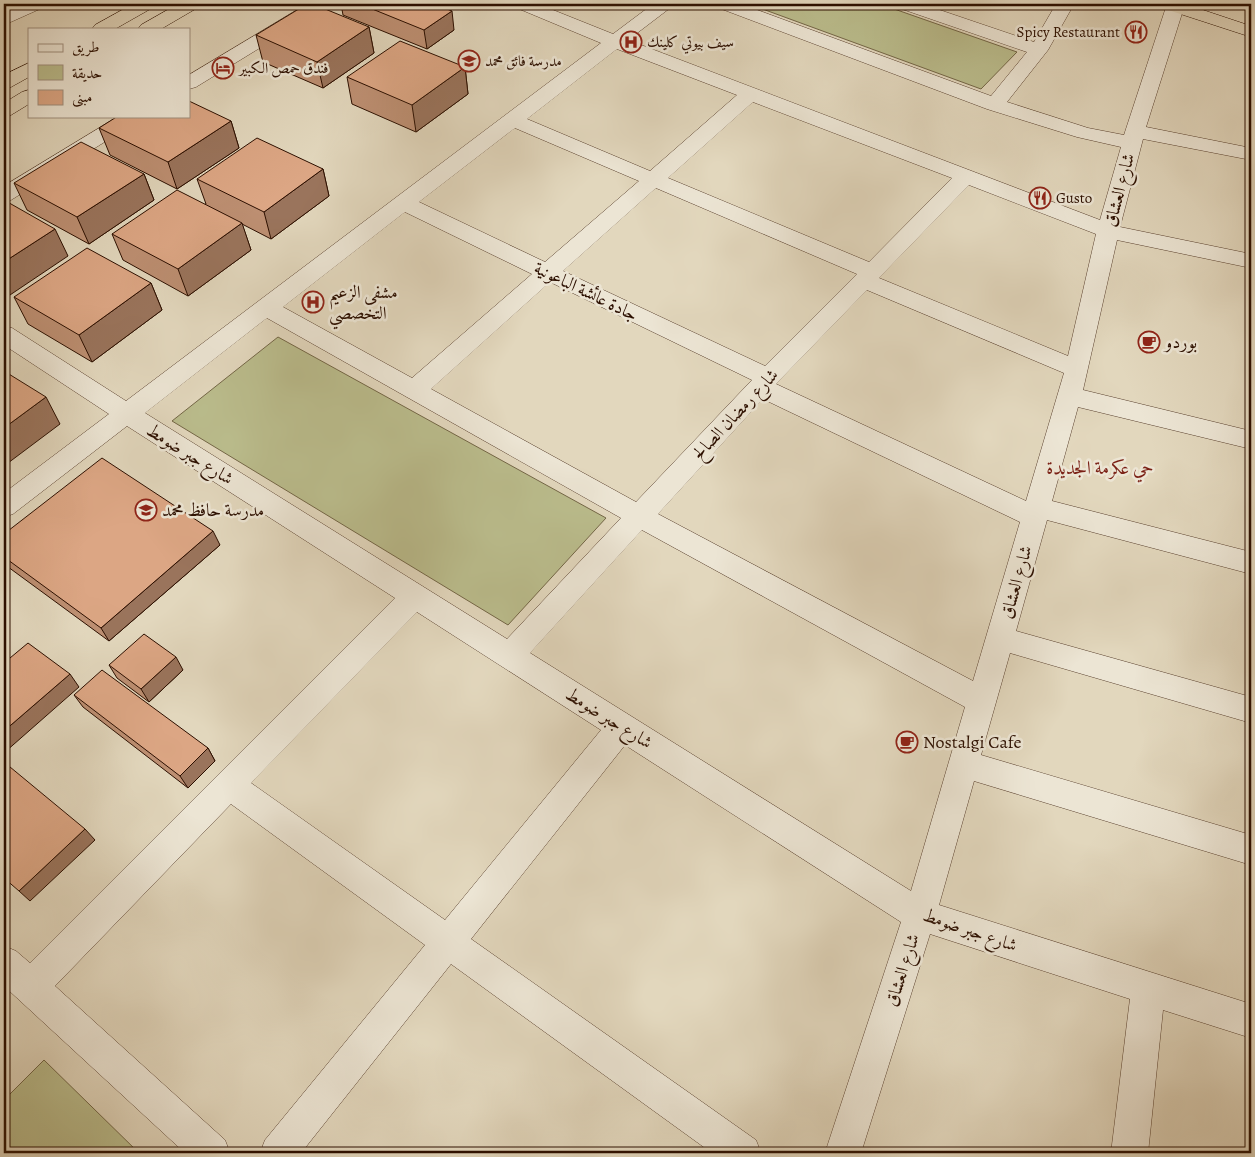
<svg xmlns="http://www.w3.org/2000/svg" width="1255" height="1157" font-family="Alegreya,Amiri,serif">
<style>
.green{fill:#babc8c;stroke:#736646}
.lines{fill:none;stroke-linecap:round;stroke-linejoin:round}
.minor-casing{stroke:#5a412f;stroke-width:1}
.highway-casing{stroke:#2c0f00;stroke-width:1}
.minor{fill:#ece5d4;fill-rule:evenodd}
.highway{fill:#e2d7bd;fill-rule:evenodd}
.wall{fill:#bd8f72;stroke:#2c0f00}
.shaded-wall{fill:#9a745c;stroke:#2c0f00}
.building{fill:#dca684;stroke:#2c0f00}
.labels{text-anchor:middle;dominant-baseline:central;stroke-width:5;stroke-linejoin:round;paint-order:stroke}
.far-poi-label{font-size:15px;fill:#2c0f00;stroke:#ece5d4;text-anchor:start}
.street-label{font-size:18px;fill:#2c0f00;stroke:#ece5d4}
.poi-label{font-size:18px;fill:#2c0f00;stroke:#ece5d4;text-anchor:start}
.neighbourhood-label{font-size:19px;fill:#7a1f14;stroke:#ece5d4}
</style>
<rect width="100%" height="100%" fill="#e2d7bd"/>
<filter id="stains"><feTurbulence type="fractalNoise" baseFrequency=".004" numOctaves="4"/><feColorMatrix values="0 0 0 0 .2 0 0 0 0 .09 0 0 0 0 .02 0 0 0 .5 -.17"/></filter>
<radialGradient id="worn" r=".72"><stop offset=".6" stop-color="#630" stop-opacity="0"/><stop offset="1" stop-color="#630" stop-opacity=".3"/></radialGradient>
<path class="green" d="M762,4H880L1017,52L981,89L757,7Z
M278,337L606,518L508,625L172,421Z
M44,1060L139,1153H4V1100Z"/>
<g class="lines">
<g class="minor-casing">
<path id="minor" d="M22,4H45L42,8L4,25V13Z
M307,4H328L325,8L196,87L189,89V75Z
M514,4H538L613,34L653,4H673L670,8L628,40L1100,220L1121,147L1077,137L987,109L719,8L716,4H741L991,96L1027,52L899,8L896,4H922L1034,42L1056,4H1074L1048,50L1007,102L1088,128L1124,135L1167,4H1185L1146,127L1251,148V160L1143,139L1120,227L1251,254V268L1117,240L1083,390L1251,431V449L1078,407L1052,501L1251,552V574L1047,520L1016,631L1251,697V723L1010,653L981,755L1251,835V865L974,781L939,905L1251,1004V1038L1163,1010L1148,1153H1111L1130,999L930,934L861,1153H825L901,922L625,745L471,939L756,1140L761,1153H712L451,964L301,1153H260L265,1140L425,945L231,804L55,986L225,1140L230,1153H185L4,986V946L16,951L30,963L395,598L127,426L13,514L4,517V493L109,414L4,345V326L12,328L126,401L601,43L517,8ZM617,49L737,95L650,171L527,119ZM753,102L952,178L869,262L668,178ZM515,128L639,181L545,262L419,202ZM969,185L1096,234L1068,356L879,278ZM656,188L857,274L765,366L563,271ZM405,212L532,274L412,378L283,307ZM550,282L752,380L636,502L431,389ZM867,290L1064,373L1026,501L776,384ZM267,318L621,518L507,639L145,413ZM763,399L1020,522L973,681L658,514ZM642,530L965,707L911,891L530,653ZM417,612L601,730L445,920L251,783Z
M119,116H143L140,120L11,200L4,202V186Z"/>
</g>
<g class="highway-casing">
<path id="highway" d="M133,4H155L152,8L115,29H92L95,25Z
M178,4H200L197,8L161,29H138L141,25Z
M1159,4H1185L1251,26V37L1162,8Z
M29,63V77L11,87L4,89V75Z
M29,90V104L11,115L4,117V103L22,92Z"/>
</g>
<use href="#minor" class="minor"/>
<use href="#highway" class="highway"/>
</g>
<path class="wall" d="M341,4H434L454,30L427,49L343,15Z
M369,27L374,53L323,88L263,62L256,35Z
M465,67L468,94L416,132L352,104L347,77Z
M231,121L239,148L177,189L110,155L99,128Z
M323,169L329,196L271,239L242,224L251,250L188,296L123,260L112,234L206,204L197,179Z
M144,174L154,200L89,244L27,210L14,183Z
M151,283L162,310L92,362L28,324L14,297Z
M4,534L220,545L109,641L4,564Z
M109,665L183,670L149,702L117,678Z
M74,695L208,748L215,761L188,788L83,707Z"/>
<path class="shaded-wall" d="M452,11L454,30L427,49L424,30Z
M369,27L374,53L323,88L317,62Z
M465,67L468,94L416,132L412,105Z
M231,121L239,148L177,189L168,162Z
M323,169L329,196L271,239L264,212Z
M144,174L154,200L89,244L77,217Z
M242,223L251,250L188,296L178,269Z
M55,229L68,256L4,299V262Z
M151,283L162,310L92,362L79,335Z
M46,397L60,424L4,466V428Z
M213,531L220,545L109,641L101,628Z
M4,640L7,644L4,647Z
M176,657L183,670L149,702L141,689Z
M70,674L79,687L5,752L4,751V731Z
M208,748L215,761L188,788L180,776Z
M85,829L95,840L30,901L19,891Z"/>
<path class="building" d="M307,4H313L369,27L317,62L256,35Z
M360,4H434L452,11L424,30Z
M400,41L465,67L412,105L347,77Z
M189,101L231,121L168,162L99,128L118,116H189Z
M257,138L323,169L264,212L197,179Z
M81,142L144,174L77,217L14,183Z
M177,190L242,223L178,269L112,234Z
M4,200L55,229L4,262Z
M87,248L151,283L79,335L14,297Z
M4,371L46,397L4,428Z
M102,458L213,531L101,628L4,557V534Z
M144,634L176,657L141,689L109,665Z
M28,643L70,674L4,731V663Z
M102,670L208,748L180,776L74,695Z
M4,762L85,829L19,891L4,878Z"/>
<defs>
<g id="restaurant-ring" transform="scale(1.125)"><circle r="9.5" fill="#ece5d4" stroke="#8f2418" stroke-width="1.5"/><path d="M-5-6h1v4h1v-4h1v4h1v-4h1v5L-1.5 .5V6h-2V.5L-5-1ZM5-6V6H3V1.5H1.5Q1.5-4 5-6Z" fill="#8f2418"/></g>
<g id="hospital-ring" transform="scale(1.125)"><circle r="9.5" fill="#ece5d4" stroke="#8f2418" stroke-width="1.5"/><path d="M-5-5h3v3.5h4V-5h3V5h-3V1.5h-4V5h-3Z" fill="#8f2418"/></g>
<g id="school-ring" transform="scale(1.125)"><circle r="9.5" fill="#ece5d4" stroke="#8f2418" stroke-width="1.5"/><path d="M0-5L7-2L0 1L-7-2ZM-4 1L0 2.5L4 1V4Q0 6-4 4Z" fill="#8f2418"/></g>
<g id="hotel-ring" transform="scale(1.125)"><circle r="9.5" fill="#ece5d4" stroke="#8f2418" stroke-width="1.5"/><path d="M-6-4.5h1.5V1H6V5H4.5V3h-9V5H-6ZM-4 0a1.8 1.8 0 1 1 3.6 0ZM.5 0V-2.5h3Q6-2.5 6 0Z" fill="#8f2418"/></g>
<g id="cafe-ring" transform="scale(1.125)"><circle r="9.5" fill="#ece5d4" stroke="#8f2418" stroke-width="1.5"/><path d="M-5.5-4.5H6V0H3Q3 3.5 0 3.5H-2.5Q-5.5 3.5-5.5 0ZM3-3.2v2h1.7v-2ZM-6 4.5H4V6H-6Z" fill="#8f2418"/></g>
</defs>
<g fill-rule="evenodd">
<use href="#restaurant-ring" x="1136" y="32"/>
<use href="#hospital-ring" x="631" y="42"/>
<use href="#school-ring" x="469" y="61"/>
<use href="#hotel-ring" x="223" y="68"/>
<use href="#restaurant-ring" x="1040" y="198"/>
<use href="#hospital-ring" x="313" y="302"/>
<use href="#cafe-ring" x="1149" y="342"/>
<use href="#school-ring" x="146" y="510"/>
<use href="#cafe-ring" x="907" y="742"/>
</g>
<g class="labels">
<g class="far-poi-label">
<text x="1120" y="32" text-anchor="end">Spicy Restaurant</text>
<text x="647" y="42">سيف بيوتي كلينك</text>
<text x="485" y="61">مدرسة فائق محمد</text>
<text x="239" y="68">فندق حمص الكبير</text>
<text x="1056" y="198">Gusto</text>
</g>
<g class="street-label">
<text transform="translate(1119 190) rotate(-75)">شارع العشاق</text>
<text transform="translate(586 291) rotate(26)">جادة عائشة الباعونية</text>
<text transform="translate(735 414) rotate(-47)">شارع رمضان الصالح</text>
<text transform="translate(190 454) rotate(32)">شارع جبر ضومط</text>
<text transform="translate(1016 582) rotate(-74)">شارع العشاق</text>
<text transform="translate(609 718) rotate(32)">شارع جبر ضومط</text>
<text transform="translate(970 930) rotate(19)">شارع جبر ضومط</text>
<text transform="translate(902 970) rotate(-72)">شارع العشاق</text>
</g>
<g class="poi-label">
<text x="329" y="292">مشفى الزعيم<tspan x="329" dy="21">التخصصي</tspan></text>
<text x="1165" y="342">بوردو</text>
<text x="162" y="510">مدرسة حافظ محمد</text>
<text x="923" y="742">Nostalgi Cafe</text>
</g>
<g class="neighbourhood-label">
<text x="1100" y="468">حي عكرمة الجديدة</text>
</g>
</g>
<rect width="1255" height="1157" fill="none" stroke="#e2d7bd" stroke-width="20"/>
<rect x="5" y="5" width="1245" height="1147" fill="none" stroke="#2c0f00" stroke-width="2.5"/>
<rect x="10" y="10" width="1235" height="1137" fill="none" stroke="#2c0f00"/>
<rect x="28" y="28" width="162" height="90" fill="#ece5d4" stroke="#9f8f7f"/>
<rect x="38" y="44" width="25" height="8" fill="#ece5d4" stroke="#9f8f7f"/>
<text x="72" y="52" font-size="15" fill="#2c0f00">طريق</text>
<rect x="38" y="65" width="25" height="15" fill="#babc8c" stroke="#9f8f7f"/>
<text x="72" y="78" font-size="15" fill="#2c0f00">حديقة</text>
<rect x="38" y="90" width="25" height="15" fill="#dca684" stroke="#9f8f7f"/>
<text x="72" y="102" font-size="15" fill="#2c0f00">مبنى</text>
<rect width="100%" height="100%" filter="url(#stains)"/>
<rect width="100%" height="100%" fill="url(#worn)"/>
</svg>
